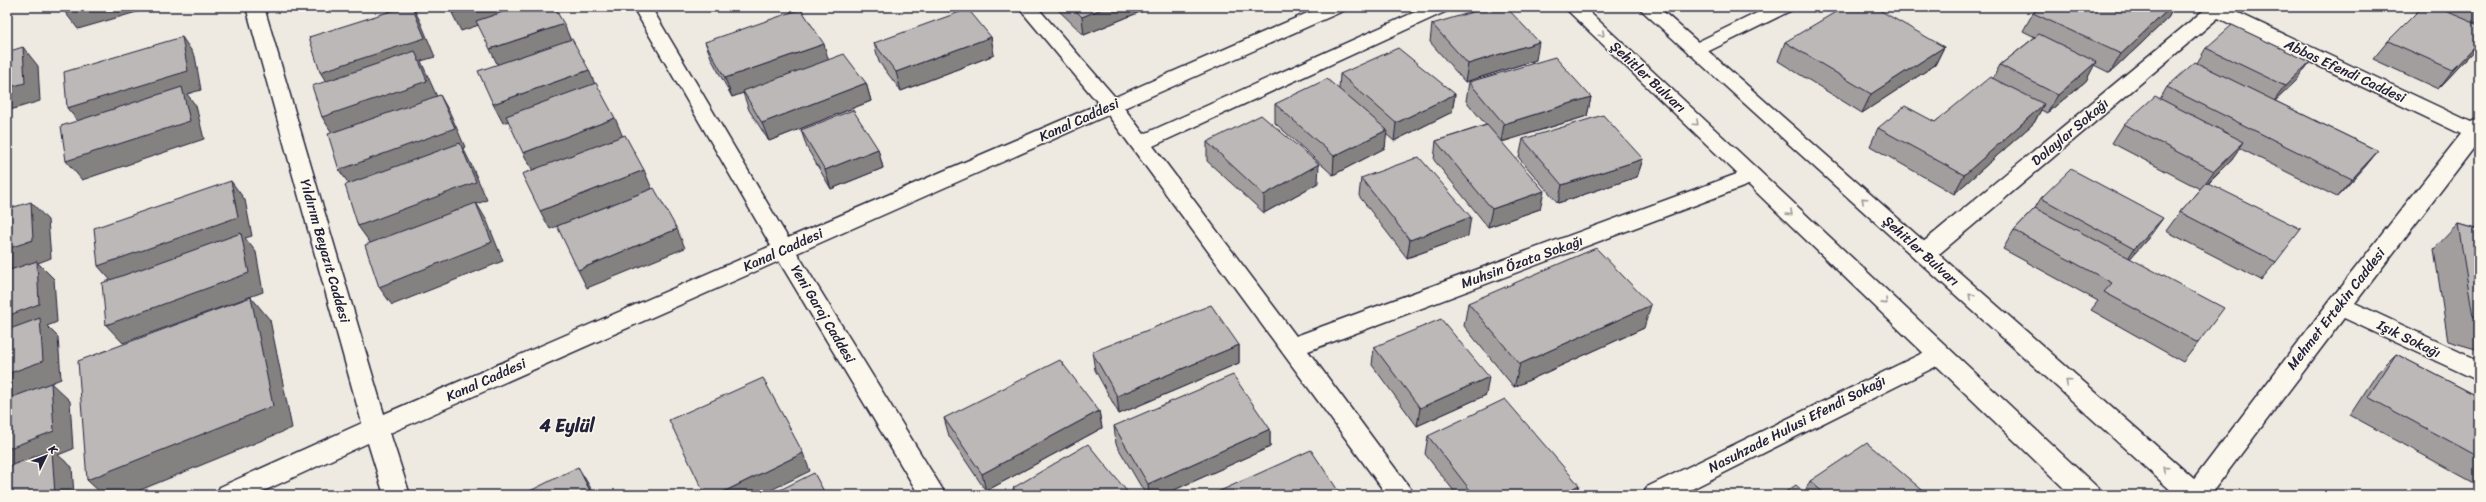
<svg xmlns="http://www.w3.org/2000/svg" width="2486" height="502" font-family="Sriracha,sans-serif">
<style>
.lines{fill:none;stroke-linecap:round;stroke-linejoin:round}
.minor-casing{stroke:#22223b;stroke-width:3}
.major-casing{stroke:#22223b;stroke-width:3}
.minor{fill:#fbf7ec;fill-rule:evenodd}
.major{fill:#fbf7ec;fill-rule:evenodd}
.wall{fill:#a29e9e;stroke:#22223b}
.shaded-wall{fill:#848181;stroke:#22223b}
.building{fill:#bcb8b8;stroke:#22223b}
.oneway{stroke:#99979c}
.labels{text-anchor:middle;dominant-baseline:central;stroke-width:3;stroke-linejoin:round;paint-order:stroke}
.street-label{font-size:14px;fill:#22223b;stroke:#fbf7ec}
.district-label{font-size:18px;font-weight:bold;fill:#22223b;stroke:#fbf7ec}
</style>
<rect width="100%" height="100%" fill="#eeeae2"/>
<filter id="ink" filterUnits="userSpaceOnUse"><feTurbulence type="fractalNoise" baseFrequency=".025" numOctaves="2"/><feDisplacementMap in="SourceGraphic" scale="8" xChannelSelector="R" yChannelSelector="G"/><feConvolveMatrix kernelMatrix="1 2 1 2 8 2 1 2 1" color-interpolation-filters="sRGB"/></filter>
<g filter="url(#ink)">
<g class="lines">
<g class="minor-casing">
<path id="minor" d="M246,7H264L384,414L771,246L633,7H651L788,238L1099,104L1018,7H1037L1115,97L1321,7H1346L1343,11L1124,108L1144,134L1426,7H1450L1447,11L1153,146L1296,336L1745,171L1752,169L1759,171L1762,176L1759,181L1308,351L1415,495H1387L1108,115L797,253L946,495H919L779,261L390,433L410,495H384L368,443L255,495H216L220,487L362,423Z
M1769,7H1793L1790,11L1703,54L1696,56L1689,54L1687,50L1689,46Z
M2202,7H2226L2471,122L2479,118V141L2355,303L2479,361V381L2344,318L2210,495H2182L2331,299L2461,134L2218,18L1932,260L1924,262L1916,260L1913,254L1916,248L2204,10Z
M1939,345L1947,347L1951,354L1947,361L1680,495H1643L1647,487Z"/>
</g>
<g class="major-casing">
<path id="major" d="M1564,7H1584L2097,487L2101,495H2071Z
M1638,7H1658L2203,487L2207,495H2176Z"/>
</g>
<use href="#minor" class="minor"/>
<use href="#major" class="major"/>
</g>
<path class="wall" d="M1055,7H1152L1084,35Z
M2040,7H2174L2168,18L2110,73L2094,65L2086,81L2047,113L2041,110L2034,123L1954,194L1870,146L1878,128L1935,122L1993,78L2000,65L2035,37L2023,31L2033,13Z
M2415,7H2479V19L2475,23L2476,49L2438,89L2373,59L2388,41L2420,9Z
M1432,24L1536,60L1465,82L1430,42Z
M991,37L994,55L901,91L879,62L874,43Z
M705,42L829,60L866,83L871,101L769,141L749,110L743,93L732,97L712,60Z
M1785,42L1944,47L1935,65L1862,113L1778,61Z
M2206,48L2297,80L2275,101L2378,151L2363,169L2337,197L2239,148L2231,160L2208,183L2276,262L2261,280L2166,231L2180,212L2200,189L2112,143L2124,124L2160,99L2167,87L2197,63Z
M1340,74L1455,94L1452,112L1394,141L1386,134L1385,148L1333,175L1275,123V104L1339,89Z
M1469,82L1591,97L1587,116L1502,142L1540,209L1488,227L1434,160L1436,141L1486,125L1466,101Z
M801,130L878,149L883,168L831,189L807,148Z
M1523,139L1643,159L1637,177L1558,203L1519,158Z
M1207,142L1318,183L1264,213L1207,161Z
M1361,178L1468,236L1407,258L1359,196Z
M2041,198L2150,236L2130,258L2198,343L2183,362L2091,310L2098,301L2003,249L2014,230L2035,208Z
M2458,224L2479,230V350L2448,341L2434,249Z
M1468,303L1644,328L1514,387L1464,326Z
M1239,345V363L1119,414L1095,370L1092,352Z
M1374,347L1486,395L1417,426L1372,365Z
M2396,354L2479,397V484L2478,485L2350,415L2378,372Z
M1099,411L1102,428L986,491L949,436L944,418Z
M1114,426L1270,429V447L1163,495H1146L1116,444Z
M1428,436L1576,495H1457L1425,454Z
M1810,481L1928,495H1781L1804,493Z
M1013,488L1130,495H1015Z"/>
<path class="shaded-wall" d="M77,7H154L78,29L64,11Z
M413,7L421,23L435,57L421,61L425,70L438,99L334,136L322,117L332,91L320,72Z
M469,7H533L461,31L452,13Z
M1106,7H1152L1084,35L1082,17Z
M2171,7H2174L2168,18L2110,73L2121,54Z
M564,24L572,43L499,68L490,49Z
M182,37L195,56L201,90L187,94L196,106L204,139L82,180L66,161L82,126L67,108Z
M991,37L994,55L901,91L896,72Z
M1539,42L1536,60L1465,82L1468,64Z
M2479,43V45L2476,49L2438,89L2453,70Z
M824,44L829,62L732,97L725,78Z
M23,47L38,66L40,101L7,111V88Z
M1944,47L1935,65L1862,113L1871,94Z
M2096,62L2086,81L2047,113L2058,95Z
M2310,62L2297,80L2272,104L2285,86Z
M589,70L597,89L503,123L493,104Z
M866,83L871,101L769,141L762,123Z
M1455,94L1452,112L1394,141L1396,123Z
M440,95L450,113L465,147L463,148L470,162L487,200L477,204L487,221L503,261L392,305L379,287L371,244L358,226L352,188L339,170Z
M1591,97L1587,116L1501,142L1504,124Z
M2044,104L2034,123L1954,194L1964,175Z
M615,118L623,137L533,171L523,153Z
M1387,130L1385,148L1333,175L1334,156Z
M2244,142L2231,160L2201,189L2214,171Z
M878,149L883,168L831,189L825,170Z
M2378,151L2363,169L2337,197L2352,179Z
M1643,159L1637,177L1558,203L1562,185Z
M1319,164L1318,183L1264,213V195Z
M644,170L652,189L550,229L540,211Z
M231,181L245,200L252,236L245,238L256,252L263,292L123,343L106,325L114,284L98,266Z
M1544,191L1540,209L1488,227L1492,209Z
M31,202L48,220L51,258L38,263L54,279L57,322L47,326L58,337L61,379L51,383L70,401L73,449L58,455L72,467L74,495H55L7,475V249Z
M1471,217L1468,236L1407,258L1410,240Z
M2163,218L2150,236L2122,268L2134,249Z
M677,229L685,248L587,288L578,270Z
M251,297L270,320L292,428L128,495H103L87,480Z
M1651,305L1644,328L1514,387L1520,364Z
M1239,345V363L1119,414L1117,396Z
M1489,377L1486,395L1417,426L1420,408Z
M1099,411L1102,428L986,491L982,474Z
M1270,429V447L1163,495H1149L1148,484Z
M803,453L810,471L761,495H717Z
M578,467L589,485L594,495H592Z
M1579,485L1576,495H1560Z"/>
<path class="building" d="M64,7H77L64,11Z
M404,7H412L425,38L320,72L309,37Z
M449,7H469L452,13Z
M518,7H554L564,24L490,49L476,21Z
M1072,7H1106L1082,17Z
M1489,7H1506L1539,42L1468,64L1432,24Z
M1844,7H1874L1944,47L1871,94L1785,42Z
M2040,7H2171L2121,54L2033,13Z
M2422,7H2436L2479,25V43L2453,70L2388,41Z
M2473,7H2479V9Z
M801,9L824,44L725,78L705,42Z
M968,9L991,37L896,72L874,43Z
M2232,25L2310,62L2285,86L2206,48Z
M2039,34L2096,62L2058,95L2000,65Z
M182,37L188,71L67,108L64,72Z
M572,39L589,70L493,104L478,71Z
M23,47L25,83L7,88V52Z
M1398,48L1455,94L1396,123L1340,74Z
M415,51L427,81L322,117L312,86Z
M844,54L866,83L762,123L743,91Z
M1555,57L1591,97L1504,124L1469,82Z
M2195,62L2378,151L2352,179L2167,87Z
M1990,77L2044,104L1964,175L1878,128L1905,106L1935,122Z
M1327,79L1387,130L1334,156L1275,104Z
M596,83L615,118L523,153L506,116Z
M182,87L190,121L66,161L61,126Z
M440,95L455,128L339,170L328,134Z
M2155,96L2244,142L2214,171L2124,124Z
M853,110L878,149L825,170L801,130Z
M1261,115L1319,164L1264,195L1207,142Z
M1603,115L1643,159L1562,185L1523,139Z
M1487,125L1544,191L1492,209L1436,141Z
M625,135L644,170L540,211L522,174Z
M460,143L476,182L358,226L345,185Z
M1419,157L1471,217L1410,240L1361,178Z
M2071,169L2163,218L2134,249L2041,198Z
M231,181L238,217L98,266L94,228Z
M2206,182L2301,229L2276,262L2180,212Z
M654,188L677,229L578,270L557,226Z
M31,202L33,240L7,249V209Z
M476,203L492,242L379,287L365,245Z
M2035,208L2224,308L2198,343L2104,292L2112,283L2014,230Z
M2458,224L2479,230V317L2473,316Z
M241,233L249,273L106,325L102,283Z
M1596,248L1651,305L1520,364L1468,303Z
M37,261L39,304L7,316V271Z
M251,297L273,406L87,480L78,361Z
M1211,305L1239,345L1117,396L1092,352Z
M40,318L43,361L7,374V330Z
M1441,319L1489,377L1420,408L1374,347Z
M2396,354L2479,397V457L2368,397Z
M1060,360L1099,411L982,474L944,418Z
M1233,375L1270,429L1148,484L1114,426Z
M763,378L803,453L717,495H705L669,420Z
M51,383L54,431L7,449V399Z
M1505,399L1579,485L1560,495H1474L1428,436Z
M1867,443L1928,495H1826L1810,481Z
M1088,444L1130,495H1018L1013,488Z
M52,450L55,495H7V467Z
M1311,450L1341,495H1211Z
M578,467L592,495H522Z
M814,473L826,495H770Z
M1796,485L1807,495H1781Z"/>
<defs><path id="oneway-chevron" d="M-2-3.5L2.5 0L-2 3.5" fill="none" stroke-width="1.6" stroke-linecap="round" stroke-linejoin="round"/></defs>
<g class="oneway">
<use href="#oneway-chevron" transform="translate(1602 34) rotate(43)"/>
<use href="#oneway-chevron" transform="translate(1696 123) rotate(43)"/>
<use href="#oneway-chevron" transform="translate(1864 200) rotate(-138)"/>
<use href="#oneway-chevron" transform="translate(1790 213) rotate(44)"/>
<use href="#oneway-chevron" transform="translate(1971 296) rotate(-138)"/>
<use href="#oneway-chevron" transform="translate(1885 302) rotate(44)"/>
<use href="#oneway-chevron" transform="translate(2068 382) rotate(-138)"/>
<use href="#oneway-chevron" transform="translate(2165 469) rotate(-138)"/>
</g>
</g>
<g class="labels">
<g class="street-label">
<text transform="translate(2345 71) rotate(25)">Abbas Efendi Caddesi</text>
<text transform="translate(1648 77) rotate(43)">Şehitler Bulvarı</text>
<text transform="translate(1079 120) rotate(-24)">Kanal Caddesi</text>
<text transform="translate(2070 132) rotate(-40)">Dolaylar Sokağı</text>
<text transform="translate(783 250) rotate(-24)">Kanal Caddesi</text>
<text transform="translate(325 251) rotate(74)">Yıldırım Beyazıt Caddesi</text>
<text transform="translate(1921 251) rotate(42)">Şehitler Bulvarı</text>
<text transform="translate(1522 262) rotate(-20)">Muhsin Özata Sokağı</text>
<text transform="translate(2336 309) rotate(-52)">Mehmet Ertekin Caddesi</text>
<text transform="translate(823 314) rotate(59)">Yeni Garaj Caddesi</text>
<text transform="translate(2409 339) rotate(26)">Işık Sokağı</text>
<text transform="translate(486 380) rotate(-24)">Kanal Caddesi</text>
<text transform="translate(1797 424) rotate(-27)">Nasuhzade Hulusi Efendi Sokağı</text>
</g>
<g class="district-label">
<text x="567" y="426">4 Eylül</text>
</g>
</g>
<rect width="2486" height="502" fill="none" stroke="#fbf7ec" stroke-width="24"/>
<rect x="12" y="12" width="2462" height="478" fill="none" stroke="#22223b" stroke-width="1.5" filter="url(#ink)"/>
<g transform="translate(46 456) rotate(47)" stroke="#fbf7ec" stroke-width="3" paint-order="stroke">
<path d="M0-3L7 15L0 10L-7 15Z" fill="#22223b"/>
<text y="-6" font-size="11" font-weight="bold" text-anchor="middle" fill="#22223b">K</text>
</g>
</svg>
